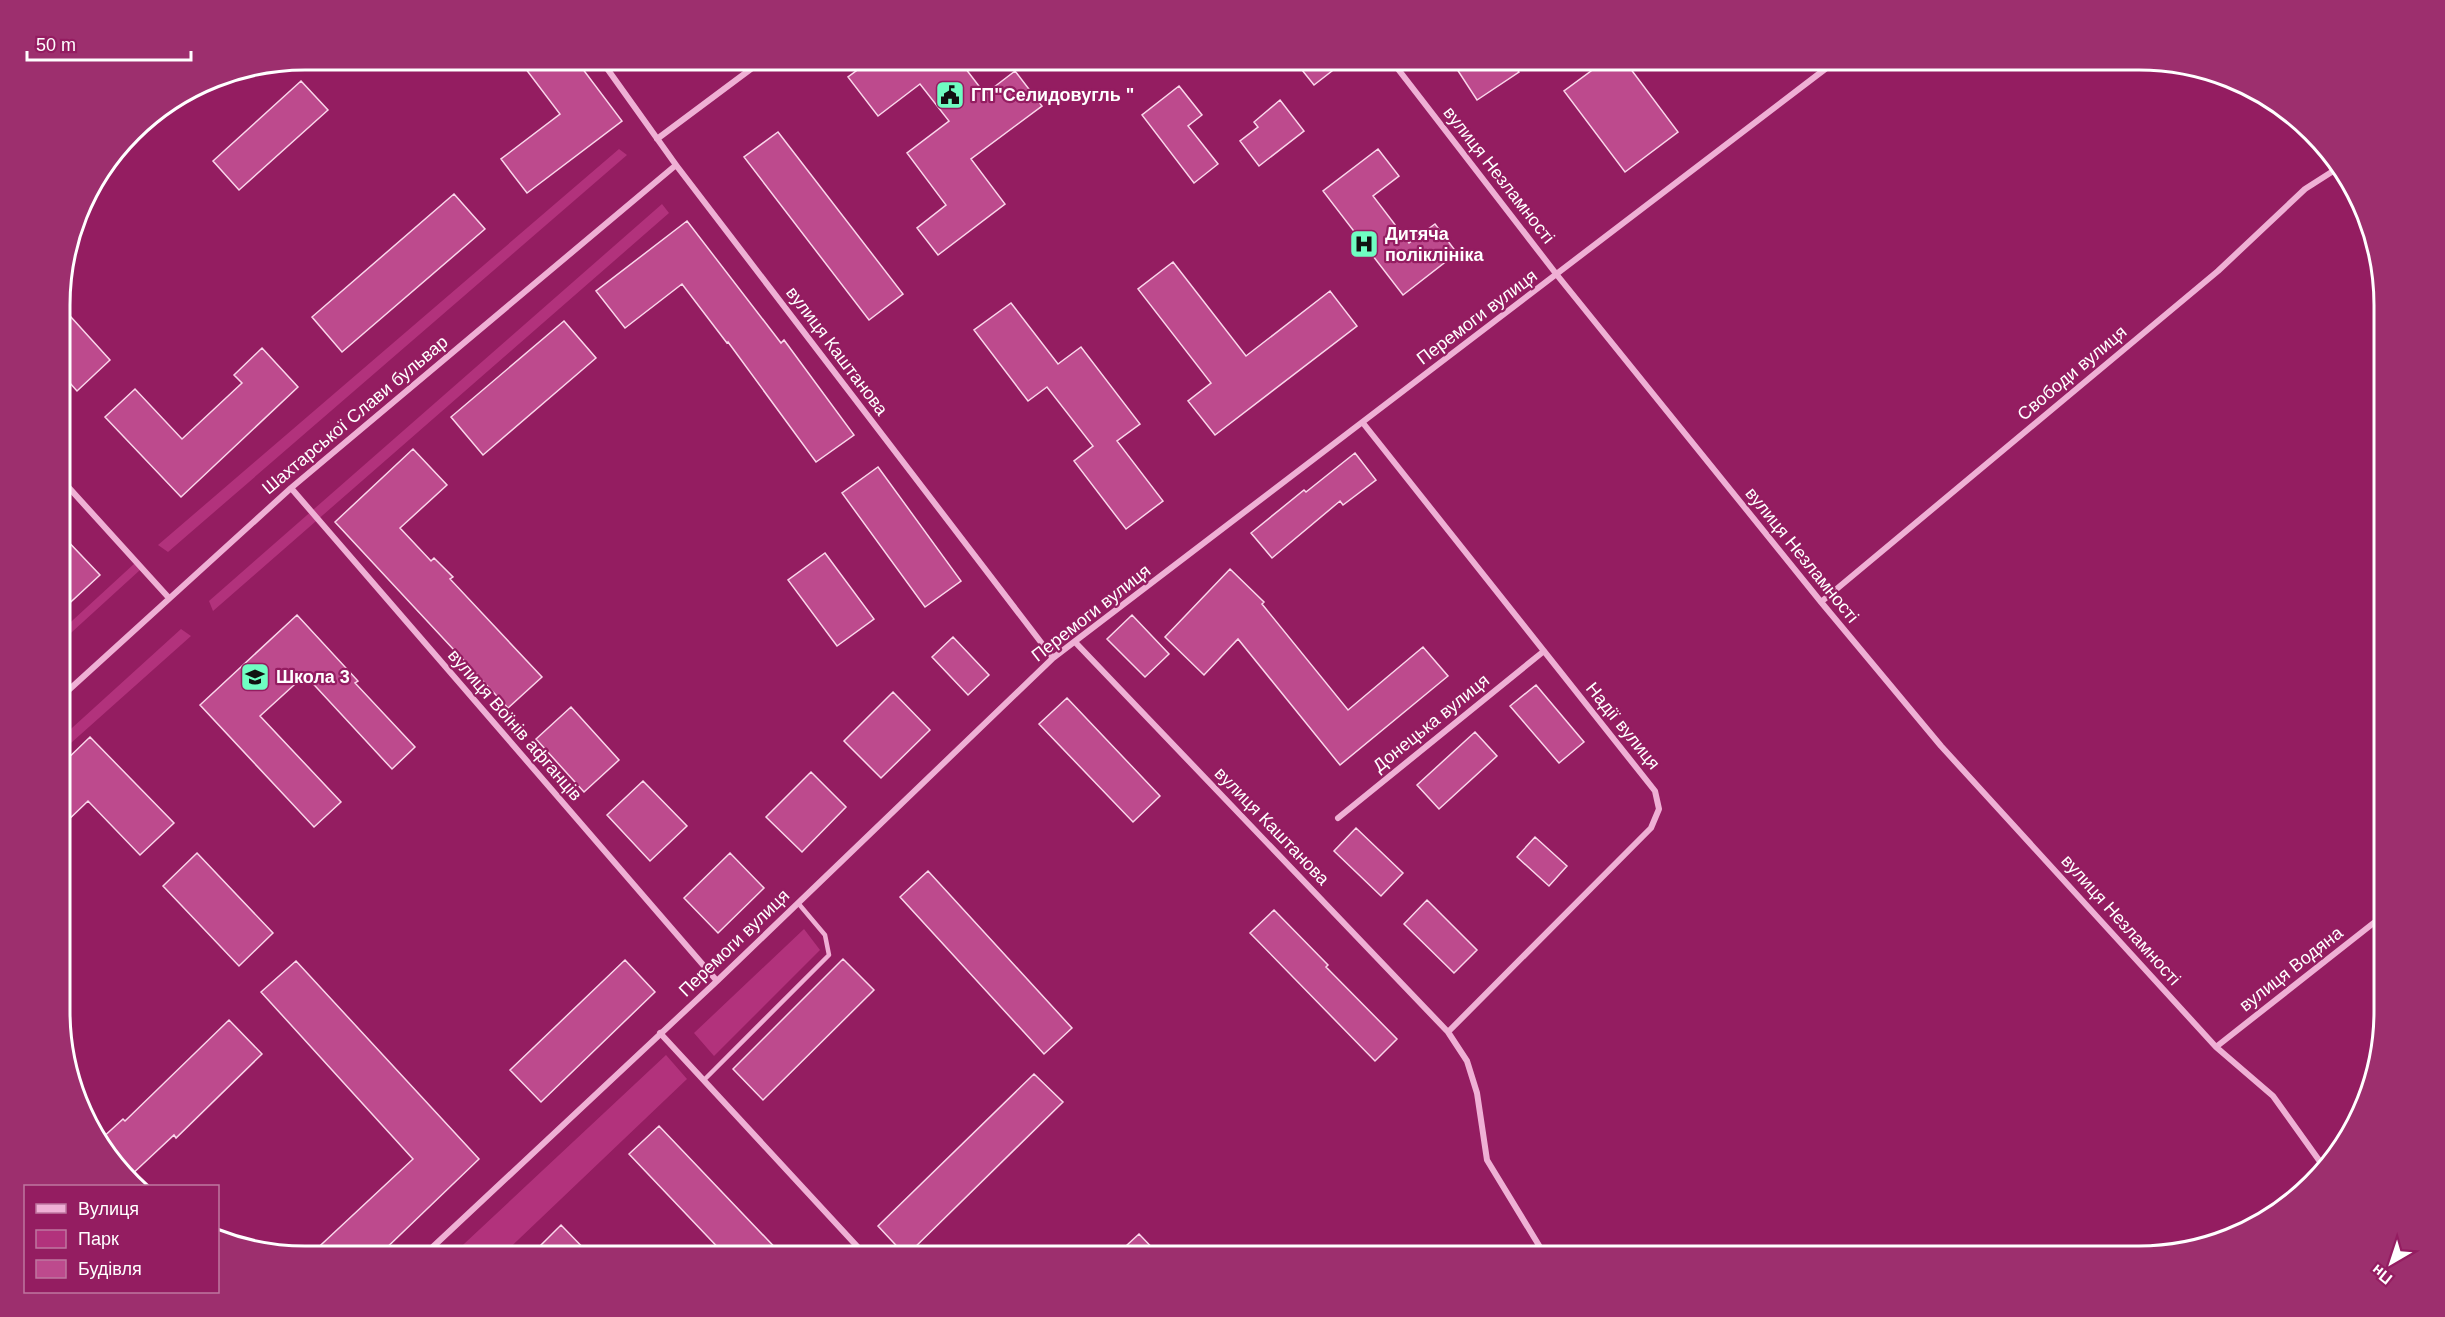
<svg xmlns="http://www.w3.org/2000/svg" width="2445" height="1317" font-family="Arial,sans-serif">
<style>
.green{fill:#b2327c}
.building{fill:#bd4a8d;stroke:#fad6eb;stroke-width:1.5}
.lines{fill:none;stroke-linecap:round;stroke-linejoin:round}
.lane{stroke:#efb0d5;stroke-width:4.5}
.street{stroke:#efb0d5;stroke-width:6}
.labels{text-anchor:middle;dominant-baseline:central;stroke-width:4.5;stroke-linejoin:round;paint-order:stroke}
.poi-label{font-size:18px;font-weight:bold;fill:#fff;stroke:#941d61;text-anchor:start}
.street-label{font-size:18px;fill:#fff;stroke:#941d61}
.rim{fill:none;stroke:#fff;stroke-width:3}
</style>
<rect width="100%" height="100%" fill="#941d61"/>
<path class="green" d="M619,149L627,155L168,552L158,545Z
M662,204L669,213L213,611L209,601Z
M135,563L140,570L61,642V631Z
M181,629L191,636L62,751V737Z
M804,929L820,950L714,1056L694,1033Z
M666,1055L687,1079L500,1257H450Z"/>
<path class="building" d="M519,60H576L622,121L527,193L501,159L560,114Z
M871,60H959L985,94L1015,71L1042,106L971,159L1005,204L938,255L917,228L946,205L907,153L949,121L920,84L878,116L848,77Z
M1294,60H1346L1314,85Z
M1451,60H1511L1519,72L1477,100Z
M1606,60H1624L1678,132L1625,172L1564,91Z
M301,81L328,110L239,190L213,161Z
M1179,86L1202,115L1188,126L1218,164L1194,183L1142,115Z
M1280,100L1304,131L1259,166L1240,141L1258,127L1254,122Z
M778,132L903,294L869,320L744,157Z
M1378,149L1399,176L1373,196L1409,243L1435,224L1457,253L1403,295L1323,191Z
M454,194L485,229L342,352L312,317Z
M687,221L781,343L784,340L854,435L816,462L728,342L727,343L682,284L625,328L596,291Z
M1173,262L1246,356L1330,291L1357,326L1215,435L1188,401L1211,383L1138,289Z
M1011,303L1058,364L1081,347L1140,424L1117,441L1163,501L1126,529L1074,461L1093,446L1047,387L1028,401L974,330Z
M61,306L110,360L77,391L61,373Z
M564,321L596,358L483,455L451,417Z
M262,348L298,387L181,497L105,417L135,389L182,439L242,383L234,375Z
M413,449L447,485L400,528L431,561L434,558L453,577L450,579L542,677L508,708L335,522Z
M1355,453L1376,480L1343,505L1340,501L1272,558L1251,533L1304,490L1306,492Z
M878,467L961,581L925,607L842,493Z
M61,534L100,575L61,611Z
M825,553L874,619L837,646L788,580Z
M1230,569L1264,602L1262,604L1348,710L1423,647L1448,676L1340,765L1238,639L1204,675L1165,637Z
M297,615L358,681L355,683L415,747L392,769L305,675L260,716L341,802L314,827L200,705Z
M1132,615L1169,654L1145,677L1107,639Z
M953,637L989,675L968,695L932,657Z
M1536,685L1584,742L1559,763L1510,706Z
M893,692L930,730L881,778L844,741Z
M1067,698L1160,796L1133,822L1039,724Z
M571,707L619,760L584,792L536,739Z
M1475,732L1497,756L1439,809L1417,785Z
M90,737L174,823L140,855L88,801L62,826V764Z
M811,772L846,807L802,852L766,817Z
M643,781L687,826L650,861L607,815Z
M1356,828L1403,873L1381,896L1334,851Z
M1535,837L1567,866L1549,886L1517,857Z
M197,853L273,933L239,966L163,886Z
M730,853L764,888L718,933L684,898Z
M928,871L1072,1028L1044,1054L900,897Z
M1427,900L1477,950L1454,973L1404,924Z
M1274,910L1328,965L1326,967L1397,1039L1375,1061L1250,933Z
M843,959L874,990L763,1100L733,1069Z
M625,960L655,992L541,1102L510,1070Z
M296,961L479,1159L377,1257H308L413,1159L261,992Z
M229,1020L262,1054L176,1138L174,1135L128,1178L102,1148L99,1141L123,1119L125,1121Z
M1034,1074L1063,1102L906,1256L878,1226Z
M659,1126L784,1257H727L629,1154Z
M561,1225L592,1257H529Z
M1139,1234L1161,1257H1114Z"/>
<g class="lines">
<path class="lane" d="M704,1080L829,955L825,935L798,903"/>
<path class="street" d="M601,60L676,165L1053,658
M1391,60L1557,275L1821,602L1941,746L2216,1047L2273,1096L2326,1170
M657,139L763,60
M1363,423L1655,791L1659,809L1651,828L1448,1032
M61,479L169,598
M291,488L717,981
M1821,602L2218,271L2305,189L2341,166
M1075,642L1448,1032L1467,1061L1477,1093L1487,1160L1546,1257
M61,697L291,488L676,165
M1338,818L1544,651
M660,1033L867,1257
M2216,1047L2385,914
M422,1257L717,981L1053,658L1837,60"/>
</g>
<defs>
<g id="civic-square" transform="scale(1.5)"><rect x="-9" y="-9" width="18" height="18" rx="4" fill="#6ffec2" stroke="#941d61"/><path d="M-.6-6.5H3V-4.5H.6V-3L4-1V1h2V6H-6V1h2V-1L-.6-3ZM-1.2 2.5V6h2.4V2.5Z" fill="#111"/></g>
<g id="hospital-square" transform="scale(1.5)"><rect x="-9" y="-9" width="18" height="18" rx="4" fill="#6ffec2" stroke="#941d61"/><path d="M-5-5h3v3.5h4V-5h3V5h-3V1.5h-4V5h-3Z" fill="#111"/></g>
<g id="school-square" transform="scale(1.5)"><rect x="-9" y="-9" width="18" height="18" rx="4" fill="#6ffec2" stroke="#941d61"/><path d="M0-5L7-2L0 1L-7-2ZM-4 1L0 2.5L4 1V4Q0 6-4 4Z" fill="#111"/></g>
</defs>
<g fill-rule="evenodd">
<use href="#civic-square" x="950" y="95"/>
<use href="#hospital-square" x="1364" y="244"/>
<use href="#school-square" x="255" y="677"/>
</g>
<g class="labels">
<g class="poi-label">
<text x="971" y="95">ГП"Селидовугль "</text>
<text x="1385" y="234">Дитяча<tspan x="1385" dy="21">поліклініка</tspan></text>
<text x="276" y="677">Школа 3</text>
</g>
<g class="street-label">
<text transform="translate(1499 175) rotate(52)">вулиця Незламності</text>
<text transform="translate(1477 317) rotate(-37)">Перемоги вулиця</text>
<text transform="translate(837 351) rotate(53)">вулиця Каштанова</text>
<text transform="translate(2072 373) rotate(-40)">Свободи вулиця</text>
<text transform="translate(355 415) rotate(-40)">Шахтарської Слави бульвар</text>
<text transform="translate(1802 555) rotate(51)">вулиця Незламності</text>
<text transform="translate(1091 613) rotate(-38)">Перемоги вулиця</text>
<text transform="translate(1431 723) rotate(-39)">Донецька вулиця</text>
<text transform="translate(515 725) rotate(49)">вулиця Воїнів афганців</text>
<text transform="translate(1623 726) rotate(51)">Надії вулиця</text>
<text transform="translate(1272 826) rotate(46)">вулиця Каштанова</text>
<text transform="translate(2121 920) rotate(48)">вулиця Незламності</text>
<text transform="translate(734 943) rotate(-44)">Перемоги вулиця</text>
<text transform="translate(2291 969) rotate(-38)">вулиця Водяна</text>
</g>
</g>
<path d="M0 0H2445V1317H0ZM305 70H2139A235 235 0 0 1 2374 305V1011A235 235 0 0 1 2139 1246H305A235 235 0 0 1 70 1011V305A235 235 0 0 1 305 70Z" fill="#9d2f6e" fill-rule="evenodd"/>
<path class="rim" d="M305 70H2139A235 235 0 0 1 2374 305V1011A235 235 0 0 1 2139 1246H305A235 235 0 0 1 70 1011V305A235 235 0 0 1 305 70Z"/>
<rect x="24" y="1185" width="195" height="108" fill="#941d61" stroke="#bf77a0" stroke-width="1.5"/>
<rect x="36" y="1204" width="30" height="9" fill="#efb0d5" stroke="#bf77a0" stroke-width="1.5"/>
<text x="78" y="1215" font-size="18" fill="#ffffff">Вулиця</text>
<rect x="36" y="1230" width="30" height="18" fill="#b2327c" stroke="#bf77a0" stroke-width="1.5"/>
<text x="78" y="1245" font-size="18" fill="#ffffff">Парк</text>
<rect x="36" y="1260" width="30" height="18" fill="#bd4a8d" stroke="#bf77a0" stroke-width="1.5"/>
<text x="78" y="1275" font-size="18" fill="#ffffff">Будівля</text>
<g transform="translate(2391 1263) rotate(219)" stroke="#941d61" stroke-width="4.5" paint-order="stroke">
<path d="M0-4.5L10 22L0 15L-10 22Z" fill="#ffffff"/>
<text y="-9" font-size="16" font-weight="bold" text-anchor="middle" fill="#ffffff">Пн</text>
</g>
<path d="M27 51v9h164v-9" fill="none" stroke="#ffffff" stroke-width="3"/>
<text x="36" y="51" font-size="18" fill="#ffffff" stroke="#941d61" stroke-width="4.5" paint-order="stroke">50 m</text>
</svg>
